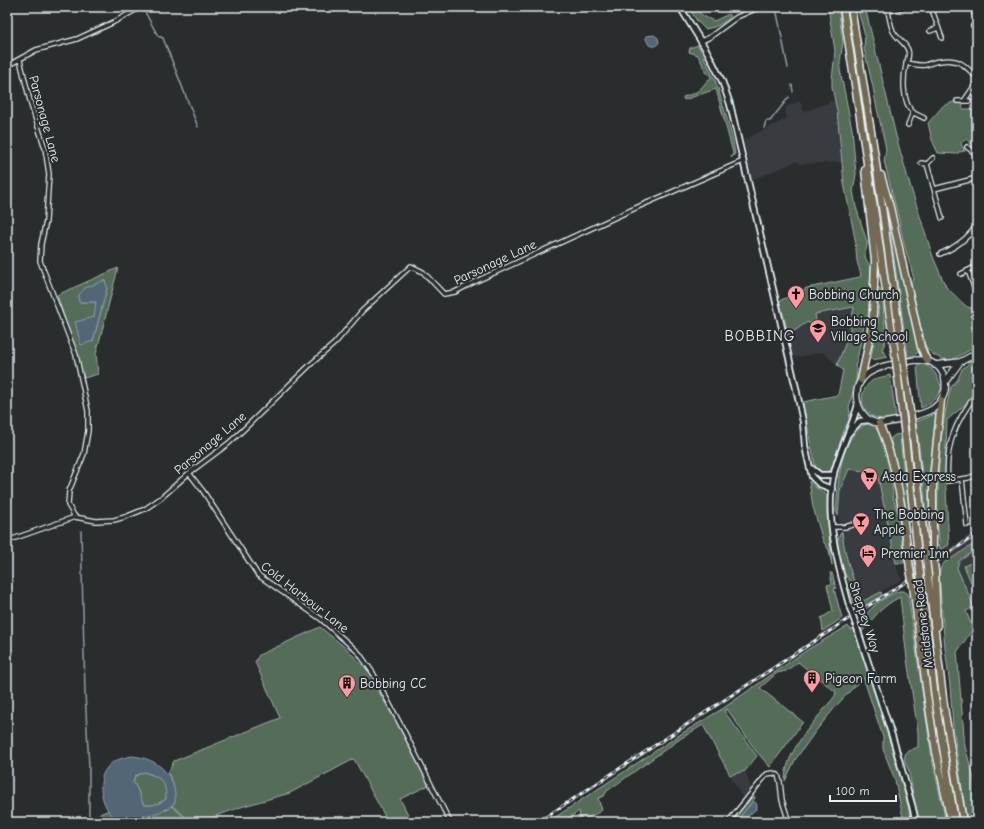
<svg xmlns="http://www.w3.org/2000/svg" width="984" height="829" font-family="'Comic Neue',sans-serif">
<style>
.built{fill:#393a40}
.green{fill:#546c59;stroke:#9eaea8;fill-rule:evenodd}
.water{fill:#526676;stroke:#8e9eaa;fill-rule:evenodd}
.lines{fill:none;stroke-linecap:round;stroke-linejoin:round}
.stream{stroke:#8e9eaa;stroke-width:1.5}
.minor-casing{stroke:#e8f1f8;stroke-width:6}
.tertiary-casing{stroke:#e8f1f8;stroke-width:8}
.secondary-casing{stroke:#e8f1f8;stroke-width:8}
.trunk-casing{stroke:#e8f1f8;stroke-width:9}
.minor{stroke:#2a2d2e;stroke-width:3.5}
.tertiary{stroke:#2a2d2e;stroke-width:4.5}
.secondary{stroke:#2a2d2e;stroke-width:5.5}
.trunk{stroke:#736b52;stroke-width:6}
.rail-casing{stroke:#e8f1f8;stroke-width:3}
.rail{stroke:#2a2d2e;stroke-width:1.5;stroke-dasharray:4.5;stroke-linecap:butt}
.tertiary-bridge-casing{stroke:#e8f1f8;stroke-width:8;stroke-linecap:butt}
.trunk-bridge-casing{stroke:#e8f1f8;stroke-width:9;stroke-linecap:butt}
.tertiary-bridge{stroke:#2a2d2e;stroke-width:4.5}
.trunk-bridge{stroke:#736b52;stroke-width:6}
.labels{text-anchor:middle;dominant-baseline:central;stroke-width:4;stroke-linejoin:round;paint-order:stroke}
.street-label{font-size:13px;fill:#e8f1f8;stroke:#2a2d2e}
.poi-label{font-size:13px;fill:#e8f1f8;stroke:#2a2d2e;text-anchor:start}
.quarter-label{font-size:15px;letter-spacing:1px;fill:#e8f1f8;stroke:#2a2d2e}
</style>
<rect width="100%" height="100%" fill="#2a2d2e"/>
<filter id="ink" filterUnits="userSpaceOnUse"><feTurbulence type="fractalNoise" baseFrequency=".025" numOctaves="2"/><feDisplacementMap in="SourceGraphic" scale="8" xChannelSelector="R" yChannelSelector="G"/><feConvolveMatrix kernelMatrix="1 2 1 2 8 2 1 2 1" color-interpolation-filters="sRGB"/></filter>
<g filter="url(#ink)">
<path class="built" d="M835,100L842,162L799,164L797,161L752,180L744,140L786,119V107L800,101L804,112Z
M854,307L849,334L837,365L822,352L794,358L789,335L807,322L815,314Z
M849,468L877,472L881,486L898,572L902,580L863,601L853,580L848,567L838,516L840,490Z
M977,530V541L944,563L940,550L949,545V548Z
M977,549V606L974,607L957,568L959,561Z
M745,771L752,791L744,801L730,775Z"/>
<path class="green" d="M688,7H695L703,16L714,21L729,14L731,16C723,24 717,27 705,29L697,21Z
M828,7H838L843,42L840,62V70L852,129L856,174L853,191L856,207L867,242C868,247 865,250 865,255C865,259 870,265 871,270L868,318L864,326L857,360L855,366L857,371L856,379L849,408L850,412L849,420L844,431L831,469L830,471L819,472L815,465L803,404V402L838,395L843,370L837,365L849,334L854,307L815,314L817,326L807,322L789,335L779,301L807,288L860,277L861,275L857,261L855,239L844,183L837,111L832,87V80L835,51Z
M857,7H865L896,136L909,182L933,257L946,287L967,307L977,309V346L952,360L942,359L934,355L927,349L924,342L916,305L910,284L914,279L904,244L899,220L884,161L886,150L885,144L876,104L873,87L867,62L864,48L865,36Z
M698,45L716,82V85L718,88C724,110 732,131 735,154L731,158L733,153L716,89L684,100L683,97C689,95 697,93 701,88C705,84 706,81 711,78L710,75L706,72L698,55L689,52L690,48Z
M956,101L962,103L963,109H969L977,112V147L975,148L973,147L967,139L962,142L961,144L965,151L959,152L957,154L938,153L932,140L928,123L943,106Z
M888,208L920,351L913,356L908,357L887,209Z
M118,268L96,354L98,374L84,378L57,295ZM107,288L93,341L96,302H79Z
M879,287L882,294L886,340L882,350L888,357L872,360L871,357L878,322Z
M977,357V388L967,403L947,420L945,473L949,545L940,550L937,520L939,459L940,452V445L946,408L951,387L958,379L962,369Z
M921,364C935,367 937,377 942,388C937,398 931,404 921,408L917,367Z
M890,375L896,417C890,418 883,420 877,418C860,413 857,391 872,381C877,377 884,377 890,375Z
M935,414L936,415L930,488L931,557L929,558L924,489L916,422Z
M866,424C889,425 891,479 893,496C894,502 897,508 898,514C901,530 903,546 904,563H896L877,473L849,469L840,490L838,516L836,511C838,485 839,437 866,424Z
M900,434L902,458L909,507H904L900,478L891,442V438L895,435Z
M809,481C814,488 822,490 827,496V515L832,565L829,550L823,541L813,507Z
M842,532C846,561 851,576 863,601L881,592L882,596L858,609L854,603L849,588L850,581L844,573L837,542L840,534Z
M977,542V549L959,561L957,568L974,607L966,611L973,629L957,652L965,747L977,789V822H967L953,726L950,686L945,648L939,575L941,567L944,563Z
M977,560V596L964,566Z
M830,573H832L836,588L834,589L842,618L823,631L821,618L833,611L827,585L832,584Z
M899,591H904L908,594L932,759L946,822H918L909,771L904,760L906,752L918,747V732L907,659L900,597C883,605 873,618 862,632L860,623C868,608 884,597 899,591Z
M848,626L850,629L854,630C875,694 896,757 912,822H904L895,780L883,749V737L863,677L836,706L815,732L795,760L785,781C785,750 817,719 835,696L836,692L798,662L786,671L777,673L760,688L803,722L770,767L756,751L727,709L724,711L757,756L745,771L730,775L703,725L680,739L607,791L604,796L598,798L602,810C596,815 587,816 583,822H581L579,811C569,819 560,822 548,822L684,732L722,709L807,650Z
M320,627L347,649L371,674L381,696L404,734L429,785L400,799L411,820L406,822H388L354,759L290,793L244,806L199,822H71L86,820L109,810L120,821L169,809L175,802L173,783L168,773L174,761L280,718L255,662L259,655Z
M144,772C161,778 166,780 166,799C158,804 153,806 144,805C139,797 139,789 133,782L135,776Z
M753,794L755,798L739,819L736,822H729Z"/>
<path class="water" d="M654,35L658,38L659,42C656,47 654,47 649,45L645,37L646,36Z
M105,280L107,288L93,341L81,345L75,322L94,317L96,302H79L78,296L85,288Z
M132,756C158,758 177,776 175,802C166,812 158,812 146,816C138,818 126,823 119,820C103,813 95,783 106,769C112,760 122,758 132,756ZM144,772C161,777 166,781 166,799C159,804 153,806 144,805C139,796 139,790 133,782L135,776Z
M753,801L756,803L757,806L756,809L741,822H736Z"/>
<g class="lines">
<path class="stream" d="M145,12L158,36L163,38L198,127
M777,13L788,68
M792,85L793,92
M764,128L766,121H770L789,97
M81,531L85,693L89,767V818L94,822
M172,806L191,822"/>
<g class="minor-casing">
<path id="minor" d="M887,7C889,15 890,24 893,31C897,39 905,42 908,50C910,56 907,60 906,65C903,77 902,103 913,112C916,115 921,116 924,118
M931,7L942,38
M889,11L905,7
M974,14L977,20
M973,26L977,24
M930,31L938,28
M702,41L710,37L737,17L760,7
M20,60L31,105L45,148L49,174L46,221L41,244L40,261L76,355L88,411V431L84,454L69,491L68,505L75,517L96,521L114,520L125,517L145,509L161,498L189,473L229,443L243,430L311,364L335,343L362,311L411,266L423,272L444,294L455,292L472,283L640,206L743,161
M906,63C913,64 919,66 925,65C930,64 935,61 940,61C959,58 965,65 977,78
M7,66L36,50L77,39L114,22L141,7
M957,101H969
M964,101L977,82
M908,125L913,112
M967,147L975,153L977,159
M933,158L927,164L942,218
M921,163L927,164
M934,189L977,178
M971,233L977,238
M940,254C956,247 966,240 977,225
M968,271L974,287L977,290
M961,274L977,266
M977,393C955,422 945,445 948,481L968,478L977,475
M189,473L203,491L258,575L321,619L359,653L373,673L405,733L450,822
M962,479L967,525
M833,527H845L859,523
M7,541L75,517
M728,822L767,774L773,773L778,775L780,782L782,800L789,822"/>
</g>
<g class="tertiary-casing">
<path id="tertiary" d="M680,7L708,53L722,81L730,104L796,388L803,422L805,446L812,477L819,484L832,489
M848,434L860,421L869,420
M811,468L820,475H834
M850,608C838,566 824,517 834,473C840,449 852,428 858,404
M856,625L893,739L912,805L916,822"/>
</g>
<g class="secondary-casing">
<path id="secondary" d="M915,360C919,360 924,360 928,361C949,368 951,395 934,408C924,415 897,421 884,423C859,426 847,390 866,375C878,365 900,363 915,360Z
M935,365L960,362L977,353
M946,381L960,362"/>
</g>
<g class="trunk-casing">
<path id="trunk" d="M843,7L877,228L895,353
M851,7L875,156L902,351
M881,175L890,207L921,347L925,357L928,361
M861,380L870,336L873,314L875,261L865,170
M879,423C898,467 904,521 910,569
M912,426L926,558
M904,428L919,564
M933,554V479L941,401
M935,571L937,627
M928,576L945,713L963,822
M921,581L935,698L955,822
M913,586L927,695L936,752L951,822"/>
</g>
<use href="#minor" class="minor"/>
<use href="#tertiary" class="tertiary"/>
<use href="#secondary" class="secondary"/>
<use href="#trunk" class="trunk"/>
<g class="rail-casing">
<path id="rail" d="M939,560L977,534
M857,613L909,580
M538,822L848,619"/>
</g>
<use href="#rail" class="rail"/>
<g class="tertiary-bridge-casing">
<path id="tertiary-bridge" d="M850,608L856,625"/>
</g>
<g class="trunk-bridge-casing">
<path id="trunk-bridge" d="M902,351L912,426
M895,353L904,428
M933,554L935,571
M926,558L928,576
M919,564L921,581
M910,569L913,586"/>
</g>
<use href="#tertiary-bridge" class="tertiary-bridge"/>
<use href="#trunk-bridge" class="trunk-bridge"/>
</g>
</g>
<defs>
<g id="church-pin" transform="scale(0.9)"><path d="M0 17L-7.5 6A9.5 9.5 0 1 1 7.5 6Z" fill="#ff9aa2" stroke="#2a2d2e"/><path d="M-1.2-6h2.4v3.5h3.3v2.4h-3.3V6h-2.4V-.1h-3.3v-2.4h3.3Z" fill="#111"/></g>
<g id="school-pin" transform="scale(0.9)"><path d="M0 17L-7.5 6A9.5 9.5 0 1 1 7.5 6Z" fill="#ff9aa2" stroke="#2a2d2e"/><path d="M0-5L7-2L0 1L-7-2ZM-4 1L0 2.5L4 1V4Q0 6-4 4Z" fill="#111"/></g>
<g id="supermarket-pin" transform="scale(0.9)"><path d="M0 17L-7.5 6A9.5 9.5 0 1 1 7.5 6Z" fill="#ff9aa2" stroke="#2a2d2e"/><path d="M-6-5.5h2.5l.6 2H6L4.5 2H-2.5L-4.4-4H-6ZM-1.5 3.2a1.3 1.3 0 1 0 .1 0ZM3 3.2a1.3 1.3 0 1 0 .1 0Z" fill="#111"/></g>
<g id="bar-pin" transform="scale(0.9)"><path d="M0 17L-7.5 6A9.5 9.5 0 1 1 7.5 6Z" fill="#ff9aa2" stroke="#2a2d2e"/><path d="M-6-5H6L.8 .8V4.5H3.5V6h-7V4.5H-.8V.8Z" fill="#111"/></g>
<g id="hotel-pin" transform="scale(0.9)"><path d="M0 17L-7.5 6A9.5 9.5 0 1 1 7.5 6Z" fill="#ff9aa2" stroke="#2a2d2e"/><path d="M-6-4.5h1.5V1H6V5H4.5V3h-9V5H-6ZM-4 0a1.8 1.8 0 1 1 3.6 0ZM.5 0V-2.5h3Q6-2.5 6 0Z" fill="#111"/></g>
<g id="building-pin" transform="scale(0.9)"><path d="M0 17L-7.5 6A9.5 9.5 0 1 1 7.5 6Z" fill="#ff9aa2" stroke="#2a2d2e"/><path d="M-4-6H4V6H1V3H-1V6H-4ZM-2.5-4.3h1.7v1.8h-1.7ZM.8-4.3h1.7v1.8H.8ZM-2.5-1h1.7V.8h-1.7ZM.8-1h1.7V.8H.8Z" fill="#111"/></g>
</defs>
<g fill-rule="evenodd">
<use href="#church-pin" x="796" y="294"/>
<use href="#school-pin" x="818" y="328"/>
<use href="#supermarket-pin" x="869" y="476"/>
<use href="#bar-pin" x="861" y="521"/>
<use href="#hotel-pin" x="868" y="553"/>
<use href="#building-pin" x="812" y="678"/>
<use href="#building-pin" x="347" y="683"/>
</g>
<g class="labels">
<g class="street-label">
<text transform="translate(45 119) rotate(75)">Parsonage Lane</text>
<text transform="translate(495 262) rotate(-25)">Parsonage Lane</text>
<text transform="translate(210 443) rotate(-40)">Parsonage Lane</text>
<text transform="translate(305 597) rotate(38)">Cold Harbour Lane</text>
<text transform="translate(865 617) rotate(72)">Sheppey Way</text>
<text transform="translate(923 624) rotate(-97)">Maidstone Road</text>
</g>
<g class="poi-label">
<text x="809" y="294">Bobbing Church</text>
<text x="831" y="321">Bobbing<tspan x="831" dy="15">Village School</tspan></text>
<text x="882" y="476">Asda Express</text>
<text x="874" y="514">The Bobbing<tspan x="874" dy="15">Apple</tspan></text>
<text x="881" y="553">Premier Inn</text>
<text x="825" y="678">Pigeon Farm</text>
<text x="360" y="683">Bobbing CC</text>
</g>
<g class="quarter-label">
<text x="760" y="336">BOBBING</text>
</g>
</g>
<rect width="984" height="829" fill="none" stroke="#2a2d2e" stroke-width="24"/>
<rect x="12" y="12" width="960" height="805" fill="none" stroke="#e8f1f8" stroke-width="1.5" filter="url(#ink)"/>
<path d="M830 795v6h66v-6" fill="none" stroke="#e8f1f8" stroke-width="2"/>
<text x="836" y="795" font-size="12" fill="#e8f1f8" stroke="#2a2d2e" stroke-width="3" paint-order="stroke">100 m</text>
</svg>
